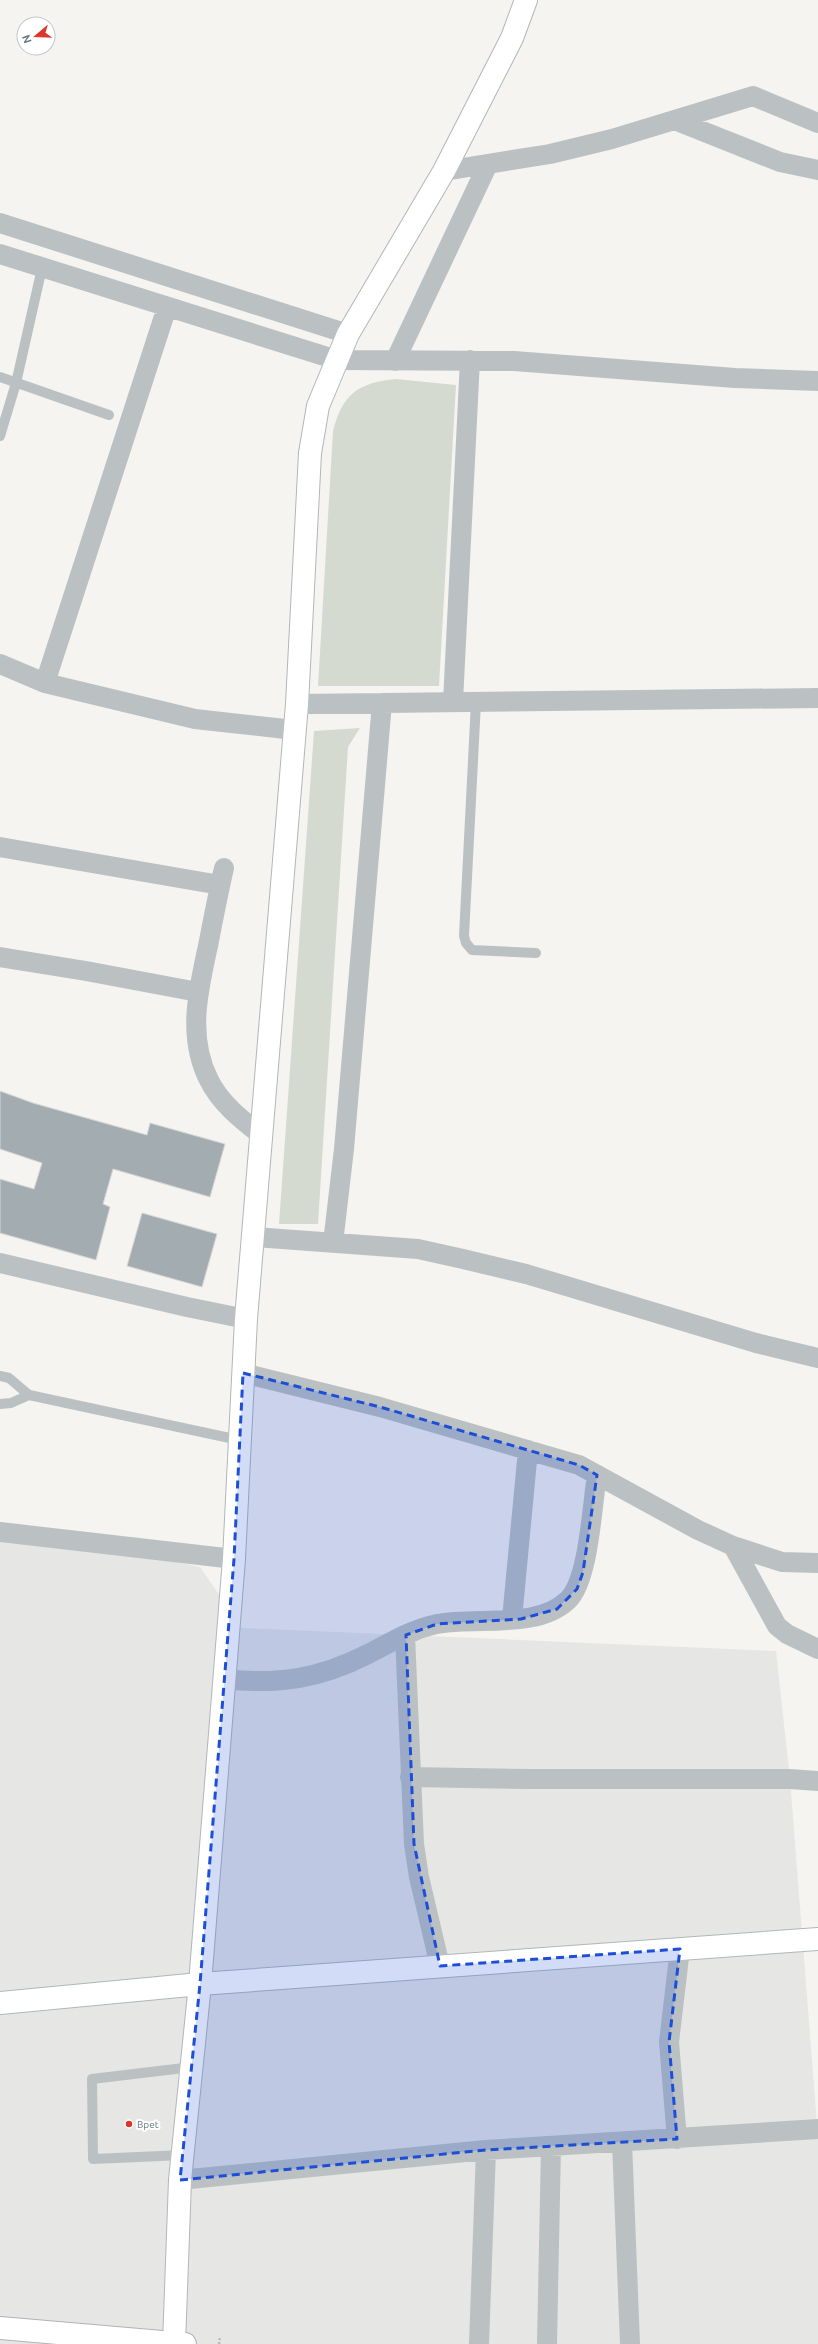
<svg xmlns="http://www.w3.org/2000/svg" width="818" height="2344" font-family="Ubuntu,sans-serif">
<style>
.built{fill:#e6e6e5}
.green{fill:#d5dad1}
.building{fill:#a3adb1;stroke:#d6d6d4}
.lines{fill:none;stroke-linecap:round;stroke-linejoin:round}
.secondary-casing{stroke:#b0b7ba;stroke-width:24}
.highway-casing{stroke:#afb4b6;stroke-width:24}
.path{stroke:#b8bbbd;stroke-width:2.5;stroke-dasharray:2 2;stroke-linecap:butt}
.lane{stroke:#bbc1c3;stroke-width:10}
.street{stroke:#bbc1c3;stroke-width:20}
.secondary{stroke:#fff;stroke-width:22}
.highway{stroke:#fff;stroke-width:22}
.marked{fill:#1d4ed8;fill-opacity:0.2;stroke:#1d4ed8;stroke-width:3;stroke-dasharray:8 5;stroke-linejoin:round}
.poi-dot{fill:#da372d;stroke:#fff;stroke-width:1.5}
.labels{text-anchor:middle;dominant-baseline:central;stroke-width:4;stroke-linejoin:round;paint-order:stroke}
.poi-label{font-size:10px;fill:#657981;stroke:#fff;text-anchor:start}
</style>
<rect width="100%" height="100%" fill="#f5f4f1"/>
<path class="built" d="M0,1525L200,1567L242,1628L776,1651L790,1779L818,2137V2344H0Z"/>
<path class="green" d="M396,379L456,385L439,686H318L333,431C343,394 357,383 396,379Z
M360,728L348,747L318,1224H279L314,731Z"/>
<path class="building" d="M0,1091L33,1103L147,1135L150,1123L225,1144L210,1197L113,1169L103,1204L110,1207L96,1260L0,1233V1179L34,1189L42,1163L0,1149Z
M142,1213L217,1234L202,1287L127,1266Z"/>
<g class="lines">
<g class="secondary-casing">
<path id="secondary" d="M0,2003L200,1984L818,1939
M174,2344L180,2180L200,1984L234,1559L246,1319L297,704L310,453L318,406L348,334L444,171L512,38L526,0"/>
</g>
<g class="highway-casing">
<path id="highway" d="M0,2328L185,2344"/>
</g>
<path class="path" d="M219,2344L220,2336"/>
<path class="lane" d="M0,377L109,415
M0,436L16,383L42,268
M476,702L464,936L466,943L472,950L536,953
M0,1376L9,1378L29,1395L239,1440
M0,1404L11,1403L29,1395
M183,2155L93,2159L92,2079L192,2067"/>
<path class="street" d="M677,121L780,162L818,170
M444,171L550,154L612,139L753,96L818,123
M0,223L348,334
M0,254L337,360L514,361L735,378L818,381
M395,361L488,164
M0,664L45,683L195,719L294,730
M45,683L167,307
M453,702L470,360
M297,704L818,698
M0,847L220,885
M224,868C218,894 213,920 208,946C198,991 187,1037 209,1080C220,1103 242,1120 261,1135
M0,957L86,971L198,992
M254,1237L418,1249L463,1259L526,1274L756,1343L818,1358
M333,1243L344,1149L382,703
M0,1263L187,1307L246,1319
M243,1373L380,1407L579,1465L698,1530L733,1546L782,1562L818,1563
M0,1532L234,1559
M733,1546L777,1626L787,1634L818,1649
M512,1619L528,1450
M405,1635L414,1844L419,1877L440,1966
M225,1679C278,1685 319,1679 368,1654C390,1643 412,1629 437,1624C477,1616 537,1630 568,1600C589,1580 592,1505 597,1475
M410,1777L527,1779H790L818,1781
M677,2139L669,2042L680,1949
M622,2142L630,2344
M180,2180L486,2150L818,2129
M479,2344L486,2150
M547,2344L551,2146"/>
<use href="#secondary" class="secondary"/>
<use href="#highway" class="highway"/>
</g>
<path class="marked" d="M243,1373L380,1407L579,1465L597,1475L583,1572L577,1589L557,1609L521,1619L437,1624L406,1635L414,1844L440,1966L680,1949L669,2042L677,2139L486,2150L180,2180L200,1984L234,1559Z"/>
<circle class="poi-dot" cx="129" cy="2124" r="4"/>
<g class="labels">
<g class="poi-label">
<text x="137" y="2124">Bpet</text>
</g>
</g>
<g transform="translate(36 36) rotate(251)"><circle r="19" fill="#ffffff" stroke="#c1c9cd"/>
<path d="M0-3L7 15L0 10L-7 15Z" fill="#da372d"/>
<text y="-6" font-size="11" font-weight="bold" text-anchor="middle" fill="#657981">N</text>
</g>
</svg>
